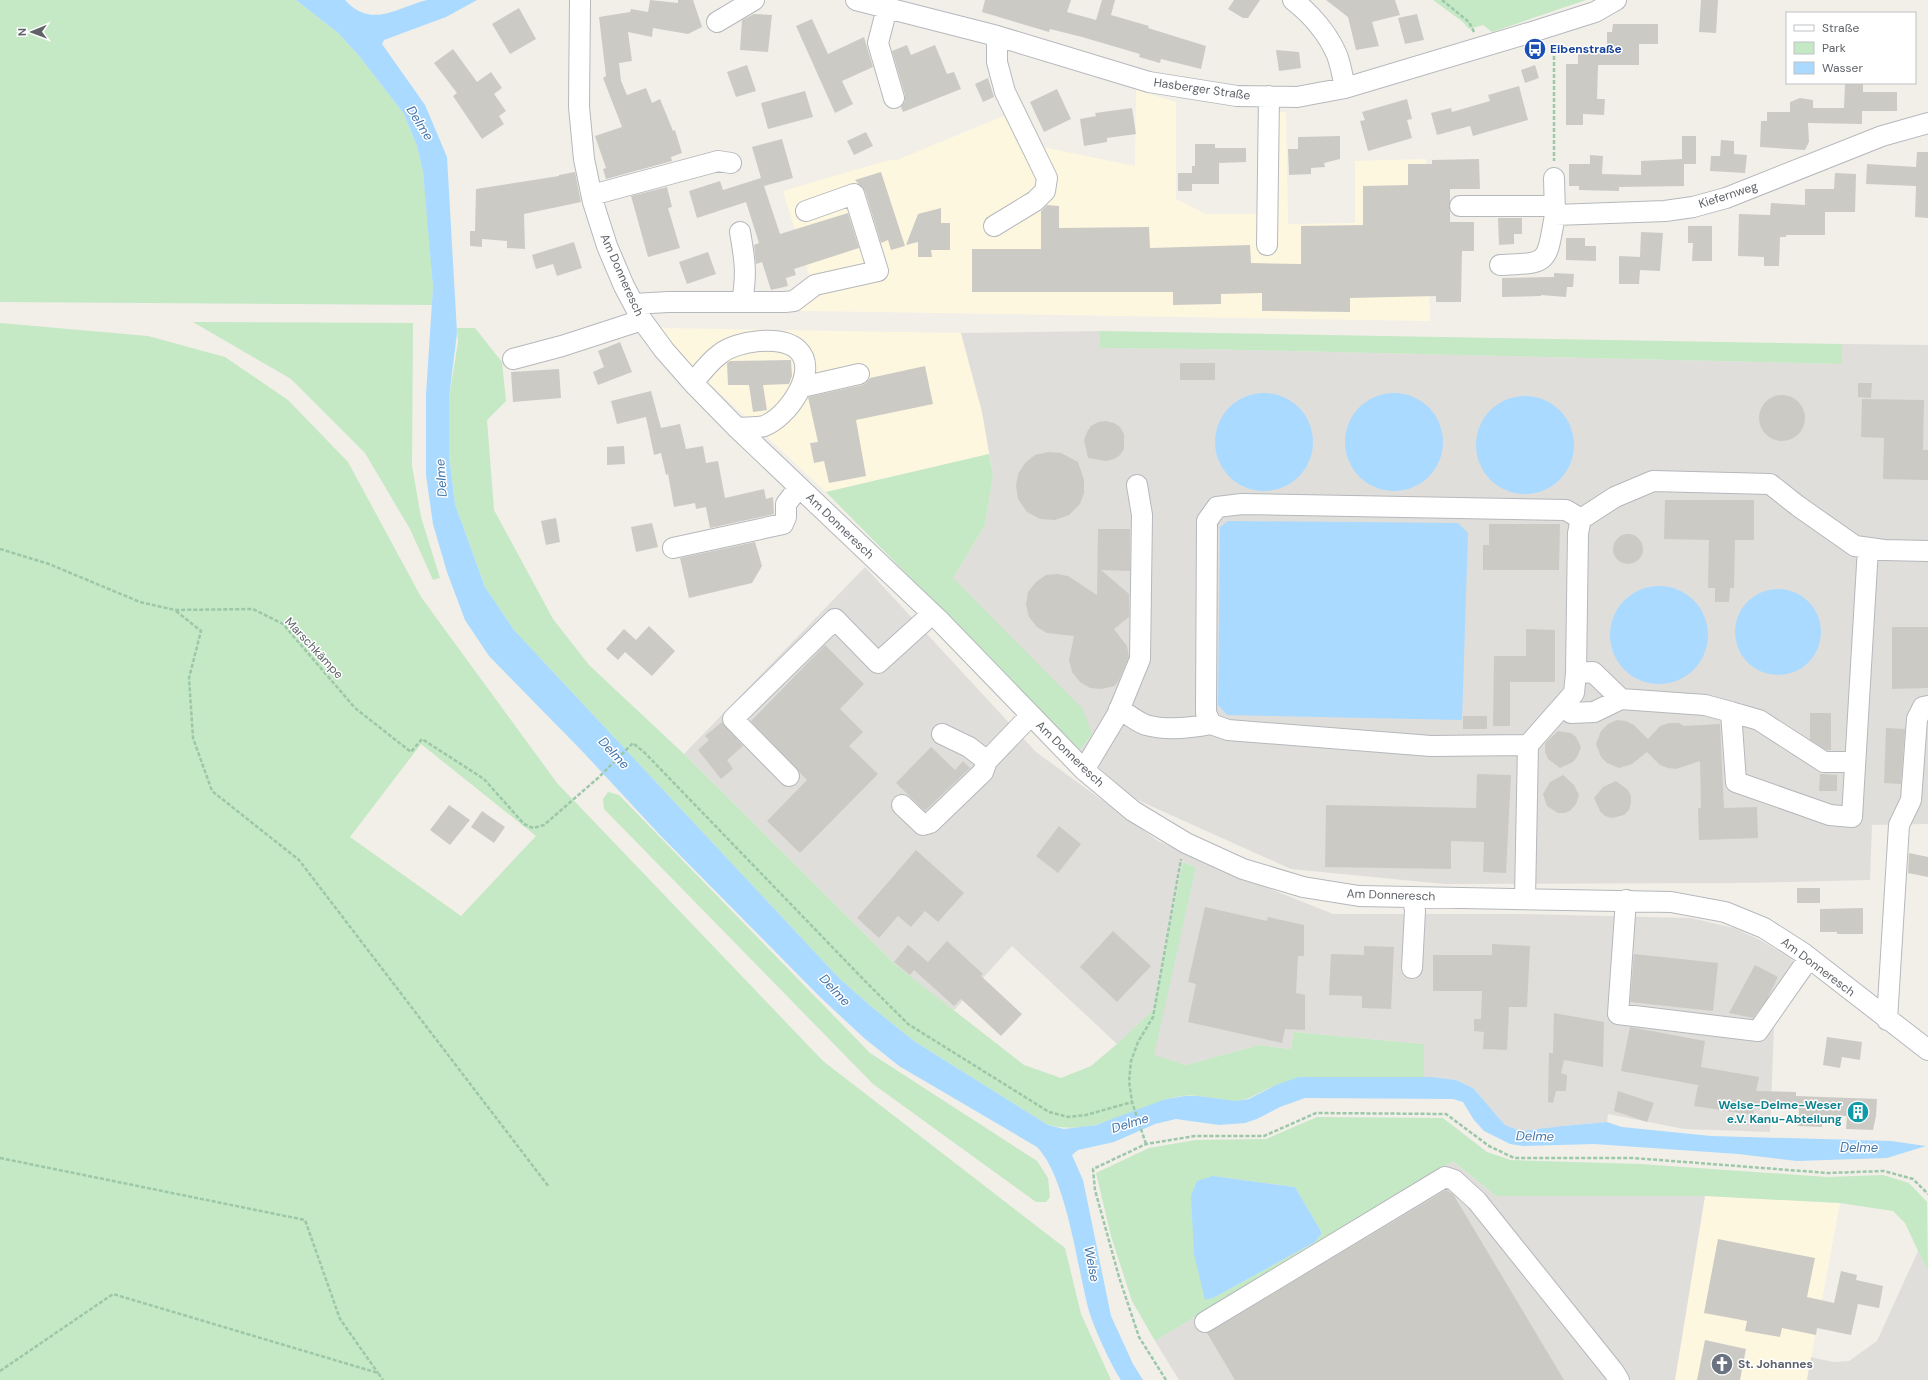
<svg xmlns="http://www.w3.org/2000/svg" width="1928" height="1380" font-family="'DM Sans',sans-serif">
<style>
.commercial{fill:#fef7e0}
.industrial{fill:#e0deda}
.green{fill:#c5e8c5;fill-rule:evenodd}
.water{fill:#aadaff}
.building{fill:#cccac5}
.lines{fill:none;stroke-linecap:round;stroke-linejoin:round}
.minor-casing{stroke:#b5b8bc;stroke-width:22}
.path{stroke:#9cc7a9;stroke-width:2.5;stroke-dasharray:4 2;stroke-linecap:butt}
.minor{stroke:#fff;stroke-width:20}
.labels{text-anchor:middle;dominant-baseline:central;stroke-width:3;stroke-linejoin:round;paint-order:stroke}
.transit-label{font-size:12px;font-weight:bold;fill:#164399;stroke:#fff;text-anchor:start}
.street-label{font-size:12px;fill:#5f6368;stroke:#fff}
.culture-label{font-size:12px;font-weight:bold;fill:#0d838f;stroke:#fff;text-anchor:end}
.worship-label{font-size:12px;font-weight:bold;fill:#5b616d;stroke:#fff;text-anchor:start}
.water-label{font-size:13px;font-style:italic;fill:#4174aa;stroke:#fff}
</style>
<rect width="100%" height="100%" fill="#f1efe8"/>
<path class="commercial" d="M1136,90L1176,102V199L1206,214H1260L1258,112H1286L1288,224L1355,223V161L1426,159L1430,321L752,310L784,299L800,285L809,275L783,191L889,160H897L1023,108L1042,147L1135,166Z
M659,328L961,333L982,412L989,454L826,492L694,369Z
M1705,1196L1840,1203L1807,1380H1675Z"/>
<path class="industrial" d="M1100,331V348L1202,349L1841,364L1842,344L1928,345V824L1872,825L1870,880L1745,883L1444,884L1291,869L1133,798L1080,750L1092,734L953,578L985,525L993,475L982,412L961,333Z
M865,567L1036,752L1158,841L1226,871L1333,914H1519L1691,918L1734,928L1760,940L1787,956L1811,975L1774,1025L1770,1132L1684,1129L1608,1114L1607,1122L1562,1126L1521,1131L1505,1125L1473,1088L1456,1080L1424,1077V1044L1294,1032L1291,1049L1259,1045L1186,1065L1153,1055L1196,867L1183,862L1153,1010L1117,1044L1012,946L954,1010L924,990L897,966L684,754Z
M1453,1161L1496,1196H1705L1675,1380H1179L1155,1341Z
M1918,1251L1928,1272V1380H1807L1811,1357L1833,1362L1849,1361L1877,1341Z"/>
<path class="green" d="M0,0H296L338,33L359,56L404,114L417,146L423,172L429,231L433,287L432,305L0,302Z
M1433,0H1586L1492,32L1483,25L1469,29L1463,22Z
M193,322L413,323L412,466L421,517L440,578L433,580L410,529L365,453L291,379Z
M0,323L148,336L225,357L288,400L348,462L421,597L557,783L823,1061L1065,1248L1081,1314L1111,1380H0ZM421,744L536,836L461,916L350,837Z
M457,328H475L502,362L506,401L487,420L494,510L553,619L589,665L684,754L897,966L1024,1065L1061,1078L1091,1066L1117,1044L1153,1010L1183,862L1196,867L1154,1055L1186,1065L1259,1045L1291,1049L1294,1032L1424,1044V1077C1387,1077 1351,1079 1315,1082C1303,1083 1287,1082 1275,1086C1261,1090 1252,1100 1236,1101C1218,1102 1200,1093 1182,1096C1134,1105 1099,1137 1048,1125L914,1041L873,1008L839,978L514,630L485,587L455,504L449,455V398L458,342Z
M1100,331L1842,344V364L1202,349L1100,348Z
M989,454L993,475L985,525L953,578L1083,709L1092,734L1080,750L826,492Z
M608,792L619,795L870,1053L1037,1161L1048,1178L1050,1197L1046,1202H1036L873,1084L604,809L603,799Z
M1317,1117L1443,1118L1487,1152L1511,1160L1640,1164L1827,1177L1883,1175L1909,1183L1927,1202L1928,1272L1905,1223L1893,1211L1840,1203L1705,1196H1496L1453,1161L1155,1341L1132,1301L1111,1236L1096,1173L1149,1148L1195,1140L1266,1139ZM1213,1176L1295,1187L1322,1233L1315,1242L1215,1297Z"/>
<path class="water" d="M296,0H345C371,29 396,8 427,0C439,0 464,0 477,0L446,17L384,40L382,44L425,105L447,157L457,333L449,398V455L455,504L485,587L514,630L839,978L873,1008L914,1041L1048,1125L1064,1129L1096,1125L1163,1100L1184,1096H1198L1235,1101L1249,1099L1276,1085L1299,1077H1431L1456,1080L1473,1088L1505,1125L1521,1131L1562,1126L1607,1122L1622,1127L1711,1136L1891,1141L1926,1146L1887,1158L1797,1161L1738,1154L1594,1144L1523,1146L1510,1144L1484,1131L1474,1120L1463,1102L1453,1099L1305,1098L1280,1107L1257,1119L1245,1123L1219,1125L1176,1119L1155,1124L1114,1142L1078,1150L1072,1155L1083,1180L1111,1316L1133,1364L1143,1380H1121C1110,1363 1095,1330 1089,1311C1077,1267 1067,1178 1037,1147L899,1066L864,1038L820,997L659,834L583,752L489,656L465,620L447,572L433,524L426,475V395L433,287L423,172L417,146L404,114L359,56L338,33Z
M1345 442a49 49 0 1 1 98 0a49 49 0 1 1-98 0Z
M1215 442a49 49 0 1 1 98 0a49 49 0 1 1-98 0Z
M1476 445a49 49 0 1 1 98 0a49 49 0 1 1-98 0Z
M1228,521L1458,523L1468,533L1462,720L1227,715L1218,705L1220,527Z
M1610 635a49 49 0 1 1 98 0a49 49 0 1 1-98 0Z
M1735 632a43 43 0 1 1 86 0a43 43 0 1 1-86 0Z
M1213,1176L1295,1187L1322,1233L1315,1242L1215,1297L1205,1300L1194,1254L1191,1196L1197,1181Z"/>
<path class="building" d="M650,0L678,3V0H693L702,27L688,34L653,28L652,37L628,32L632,61L619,63L621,81L627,95L646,88L652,103L660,99L673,131L675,130L682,153L671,157L672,161L606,179L603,169L606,168L595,136L622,127L603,78L606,76L599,17L630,12L631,9L648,12Z
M985,0H1071L1067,12L1096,20L1102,0H1115L1111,15L1149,26L1148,28L1206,46L1201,69L1161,59L1160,63L1139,57L1140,54L1082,37L1050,29L1049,32L982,12Z
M1234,0H1260L1248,18H1243L1228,9Z
M1326,0H1395L1400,15L1372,22L1379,46L1356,50L1348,17Z
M1701,0H1718L1716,33L1699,32Z
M519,8L536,39L510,54L492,24Z
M754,14L772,15L768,52L740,50L742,20Z
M1417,14L1424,40L1405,44L1398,18Z
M812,19L828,54L864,37L873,67L842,81L853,104L835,113L796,26Z
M1613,24H1658V44H1639V65H1598L1597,99H1605L1604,115L1583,114V125H1566V64H1578V46H1607V32H1612Z
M907,45L911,55L935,45L947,74L954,72L961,89L903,112L901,107L905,101V95L892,51Z
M453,49L477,82L491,72L502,88L494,94L506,111L499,116L504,124L482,139L453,96L457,93L434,63Z
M1276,50L1299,52L1301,68L1279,71Z
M747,65L756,91L736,97L727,72Z
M1535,65L1539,78L1525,83L1521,70Z
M988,78L994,97L983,102L975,84Z
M1845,84H1863V92H1897V111H1862V124L1808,123L1809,142L1805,150L1760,147L1761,121H1767V112H1790V102L1800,98L1813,100V108H1844Z
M1519,86L1528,120L1473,136L1470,126L1437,135L1431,113L1451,108L1452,112L1490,101L1488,95Z
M1057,89L1071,119L1044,132L1030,102Z
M805,91L813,117L768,129L761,103Z
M1407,99L1412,119L1407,120L1412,138L1368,151L1360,121L1365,120L1362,112Z
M1132,108L1136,134L1107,138V142L1084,146L1080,119L1096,116L1095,113Z
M866,132L873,146L854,155L847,141Z
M1340,136V159L1324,163L1325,167L1311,168V174L1289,175L1288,149H1298V137Z
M1682,136H1696V164H1684V186L1619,187V191L1579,190V186H1569V164H1590V155L1603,156L1602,174L1641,175V161L1682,159Z
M782,139L793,178L764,186L780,234L848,213L859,248L794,269L796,275L786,278L788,286L771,290L762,262L756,264L754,245L759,243L746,202L697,218L689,191L720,181L723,190L761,178L752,147Z
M1721,140L1734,141V154L1747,155L1745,173L1710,171L1711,156H1720Z
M1195,144H1215V148H1246V162L1219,163V184H1192V191H1178V173H1192V166H1195Z
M1917,152H1928V218L1915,217L1916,186L1866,184L1867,164L1916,167Z
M1479,159L1480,189H1450V222H1474V251H1462L1461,302H1436V296L1350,298V312L1262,311V293L1221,294V304L1173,305V292H972V249H1041V211L1047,205L1059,206V228L1149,227L1150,248L1250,245L1251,263L1301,264V226L1363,225V186L1408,185V164H1432V160Z
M575,172L581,202L524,214L525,249L507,248V241L482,239V247L470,246V231H475L476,189L559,176V175Z
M881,172L905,246L891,250L888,240L881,243L865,191L855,180Z
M1835,173L1856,174L1855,212H1825V235H1786V237H1780L1779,266H1764V257L1738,256L1739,214L1770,215L1771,203L1805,205V189H1834Z
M667,187L672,207L668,208L680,248L648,257L631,196Z
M941,208V223H950V250H931L932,257H918V242L906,245L918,214Z
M1498,218H1522V234H1514V244L1499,245Z
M1688,226H1712V261H1692L1693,243H1688Z
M1641,232L1663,233L1660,271L1640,270L1639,284H1619V256L1640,257Z
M1566,238H1585V246H1596V261L1566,260Z
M574,242L582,268L557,276L553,264L536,269L532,255Z
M708,252L716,274L687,284L679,262Z
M1554,273L1574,274L1573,287H1567L1566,297L1541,295V296L1502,297V278L1554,277Z
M620,342L632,372L598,385L593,372L604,367L598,351Z
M791,360L792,376L789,384L763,385L767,410L753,412L749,385H728L727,363L730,361Z
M1180,363H1215V380H1180Z
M925,366L933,404L856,420L866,476L829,483L824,461L814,463L810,443L818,442L808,397L862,385L866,383L870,378Z
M559,369L561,398L513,402L511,372Z
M1858,383H1872L1871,398L1858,397Z
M651,391L661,428L680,424L686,449L703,446L706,463L718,461L725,498L764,489L766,499L773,497L774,514L710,528L706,507L696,509L695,503L674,507L668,474L666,475L661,453L654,455L646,417L617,424L611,401Z
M1759 418a23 23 0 1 1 46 0a23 23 0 1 1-46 0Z
M1862,399L1924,400L1923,450H1928V480L1883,479L1884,438L1861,437Z
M1106,421L1114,423L1120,427L1124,434V449L1120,455L1114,459L1106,461L1088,458L1084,440L1087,432L1091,426L1098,422Z
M624,446L625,464L607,465V447Z
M1048,452L1061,453L1078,462L1084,480V493L1080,504L1069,515L1055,520L1040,519L1027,512L1018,499L1016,486L1018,474L1025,463L1035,455Z
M1665,500H1754V540H1735L1734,588H1730L1729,602H1715V588H1708L1709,540L1664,539Z
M556,518L560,542L546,545L541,521Z
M652,523L658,547L636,552L631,527Z
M1489,524H1560L1559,570H1483V545H1489Z
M1098,529H1130V571L1101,570L1129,594V617L1114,629L1127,646L1129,657L1118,682L1114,686L1102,689L1090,688L1080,682L1072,672L1069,660L1074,636L1047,633L1037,627L1029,617L1026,605L1028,592L1036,582L1046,575L1057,574L1068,576L1097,595Z
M1613 549a15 15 0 1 1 30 0a15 15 0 1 1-30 0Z
M755,542L762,566L752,583L689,598L680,558Z
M649,626L675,651L652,676L625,652L618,660L606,649L624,629L636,640Z
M1892,627H1928V688L1892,689Z
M1526,629L1555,630V682H1510V726H1493L1494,656H1526Z
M825,645L864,684L840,709L863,732L849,746L878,774L800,853L767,821L807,780L751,721Z
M1810,713H1831V750H1826L1810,740Z
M1463,716H1487V729H1463Z
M1617,720L1626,721L1634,725L1648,739L1660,726L1669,723H1679L1684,726L1720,724L1724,808L1757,807L1758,838L1699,840L1698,808H1701L1700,761L1676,769L1668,768L1660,765L1647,752L1632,764L1619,768L1607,763L1601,757L1596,744L1601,731L1608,724Z
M722,722L743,746L727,760L733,769L721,779L698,750L709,740L705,736Z
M1886,728L1905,729L1901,784L1884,783Z
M1558,731L1571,733L1576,737L1581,747L1577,757L1573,762L1560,768L1548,759L1545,752V746L1546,742Z
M931,747L955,770L963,761L970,768L925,811L896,783Z
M1477,774L1511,775L1506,873L1483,872L1484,842L1451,841V869L1325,867L1326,805L1476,808Z
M1820,774L1837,775V791H1819Z
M1563,775L1574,785L1579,795L1576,804L1571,810L1565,813H1558L1547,806L1543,794L1550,782Z
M1616,781L1628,790L1631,796V803L1629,810L1624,815L1612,818L1605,816L1600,811L1594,798L1603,787Z
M449,805L470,820L450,845L430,830Z
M482,811L505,827L494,843L471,827Z
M1059,826L1081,844L1058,873L1036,856Z
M916,850L964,893L938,922L925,911L911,927L898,916L879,938L857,918Z
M1909,853L1928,857V877L1908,873Z
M1797,888H1820V903H1797Z
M1205,907L1267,921L1268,917L1304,925V956H1298L1296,993L1305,995V1030L1285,1029L1282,1043L1188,1022L1196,984L1188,982Z
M1863,908V934H1837V932H1820V909Z
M1113,931L1151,966L1117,1002L1080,967Z
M947,941L983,974L981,976L1022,1014L1001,1036L961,999L954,1006L914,970L910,975L894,962L908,945L928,962Z
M1492,944L1530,946L1527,1007H1509L1507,1050L1483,1049L1484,1032L1474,1031V1019H1481L1482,991H1433V955H1492Z
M1364,946L1394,947L1391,1009L1362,1008V996L1329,995L1331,954L1364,955Z
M1634,954L1718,963L1713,1011L1630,1002Z
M1755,965L1778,977L1767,999L1753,1018L1729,1013Z
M1554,1013L1604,1022L1603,1067L1564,1060L1561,1073L1567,1075L1566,1091H1556L1553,1103L1548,1102L1549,1053H1553Z
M1630,1027L1705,1041L1701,1067L1759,1077L1756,1091L1796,1092V1096L1877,1099L1876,1116L1873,1130L1846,1129L1847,1116L1823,1115L1822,1127L1798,1126L1799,1109L1754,1108L1753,1115L1694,1106L1698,1085L1621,1071Z
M1827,1037L1862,1042L1860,1060L1842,1057L1840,1068L1823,1065Z
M1618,1091L1654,1103L1647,1122L1614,1111Z
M1446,1190L1453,1194L1564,1380H1235L1207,1333Z
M1718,1239L1815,1258L1807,1297L1834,1303L1841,1271L1857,1275L1856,1280L1883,1286L1879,1308L1858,1304L1851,1335L1817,1328L1816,1335L1782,1328L1780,1337L1745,1331L1747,1321L1704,1313Z
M1705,1340L1746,1349L1740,1380H1697Z"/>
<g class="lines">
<g class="minor-casing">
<path id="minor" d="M580,0L579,107L584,159L593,202L607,246L624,286L642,320L664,350L693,383L737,428L939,620L1084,770L1133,811L1186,843L1243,869L1303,887L1359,896L1671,902L1725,912L1764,928L1803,953L1928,1050
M856,0L997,36L1149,82L1237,96L1297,97L1345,88L1532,32L1595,12L1616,0
M1293,0C1311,14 1328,34 1337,55C1341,66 1343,78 1345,88
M887,8L878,43L894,98
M717,22L754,0
M1554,178L1555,215L1665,211L1693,207L1726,198L1882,136L1928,123
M592,195L718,161L731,163
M1460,206H1555
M994,226L1035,201L1045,191L1047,178L1005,92L997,62V36
M740,232C745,260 747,274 742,302
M1267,245L1269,96
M1500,265C1550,263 1546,264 1555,215
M634,304L668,302H785L794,301L815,285L878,271L854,194L806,211
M513,359L562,346L642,320
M693,383C701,373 709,362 720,354C735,341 782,334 798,350C820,371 787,418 764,426C756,428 745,427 737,428
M802,387L859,374
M673,548L783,524L786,517V504L799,487
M1576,673L1593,672L1621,699L1705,705L1731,712L1736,782L1830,815L1852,817L1868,548
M1563,705L1571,713L1594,712L1621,699
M1119,709C1128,714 1137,722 1146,725C1167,731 1191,728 1211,724
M1731,712L1759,720L1824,762H1855
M942,734L969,747L987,761L1031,715
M1528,745L1431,746L1228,730L1211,724L1206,713L1207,521L1217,507L1242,504L1566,510L1581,519
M1084,770L1117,715L1140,659L1142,515L1137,485
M789,776L733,719L835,619L878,663L932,614
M902,805L923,825L930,823L983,772L987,761
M1525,898L1528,745L1574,693L1576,673L1578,533L1581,519L1615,497L1653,481L1770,484L1798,506L1855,546L1884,550L1928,551
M1626,900L1618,1014L1758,1031L1809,958
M1412,968L1415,911L1413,897
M1887,1020L1899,825L1911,800L1917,719L1923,707L1928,706
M1205,1322L1445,1177L1454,1180L1477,1201L1614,1372L1619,1380"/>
</g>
<path class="path" d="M1442,0L1469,22L1474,32
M1554,44V161
M0,549L49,564L140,602L175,610L253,609L283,624L355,708L411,752L422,739L484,779L524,824L533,828L544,825L598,778L633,743L645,753L865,981L908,1024L1049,1112L1068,1117L1086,1115L1132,1102
M176,611L201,631L189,678L193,738L212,791L299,860L549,1187
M1146,1144L1132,1102L1129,1081L1131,1061L1138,1042L1153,1017L1181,859
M0,1158L305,1220L340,1319L378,1373
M0,1371L113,1294L378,1373L383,1380
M1166,1380L1139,1337L1119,1277L1095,1190L1093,1169L1146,1144L1195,1136H1264L1316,1113L1446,1114L1489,1146L1514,1158H1633L1828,1173L1884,1171L1913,1179L1928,1194"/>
<use href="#minor" class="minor"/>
</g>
<defs>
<g id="bus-disc" transform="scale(1.15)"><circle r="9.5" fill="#1a4fb4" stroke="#fff"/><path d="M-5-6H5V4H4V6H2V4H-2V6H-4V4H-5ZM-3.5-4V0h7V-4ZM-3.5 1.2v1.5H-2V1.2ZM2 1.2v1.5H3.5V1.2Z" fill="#fff"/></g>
<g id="building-disc" transform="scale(1.15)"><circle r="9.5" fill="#0f9aa8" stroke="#fff"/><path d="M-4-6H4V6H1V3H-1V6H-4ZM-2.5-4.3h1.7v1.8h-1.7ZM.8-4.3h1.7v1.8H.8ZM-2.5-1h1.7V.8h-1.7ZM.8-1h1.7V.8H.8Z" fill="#fff"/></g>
<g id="church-disc" transform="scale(1.15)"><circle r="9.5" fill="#6b7280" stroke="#fff"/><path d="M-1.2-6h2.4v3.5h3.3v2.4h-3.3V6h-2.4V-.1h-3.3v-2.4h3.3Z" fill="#fff"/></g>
</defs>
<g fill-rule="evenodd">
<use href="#bus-disc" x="1535" y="49"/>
<use href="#building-disc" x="1858" y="1112"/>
<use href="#church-disc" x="1722" y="1364"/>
</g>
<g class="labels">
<g class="transit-label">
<text x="1550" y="49">Eibenstraße</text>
</g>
<g class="street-label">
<text transform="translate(1202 89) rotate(8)">Hasberger Straße</text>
<text transform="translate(1728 195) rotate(-18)">Kiefernweg</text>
<text transform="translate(622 275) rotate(66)">Am Donneresch</text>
<text transform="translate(840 526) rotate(44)">Am Donneresch</text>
<text transform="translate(314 648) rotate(47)">Marschkämpe</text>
<text transform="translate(1070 754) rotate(44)">Am Donneresch</text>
<text transform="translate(1391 895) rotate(2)">Am Donneresch</text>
<text transform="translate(1818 967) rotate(37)">Am Donneresch</text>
</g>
<g class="culture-label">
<text x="1842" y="1105">Welse-Delme-Weser<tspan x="1842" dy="14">e.V. Kanu-Abteilung</tspan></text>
</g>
<g class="worship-label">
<text x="1738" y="1364">St. Johannes</text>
</g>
<g class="water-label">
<text transform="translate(420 123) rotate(58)">Delme</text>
<text transform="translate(441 478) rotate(-94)">Delme</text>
<text transform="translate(614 753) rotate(47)">Delme</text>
<text transform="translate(835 990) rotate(47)">Delme</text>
<text transform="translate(1130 1123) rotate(-17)">Delme</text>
<text transform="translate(1535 1136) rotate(1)">Delme</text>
<text x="1859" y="1147">Delme</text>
<text transform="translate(1092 1264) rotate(79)">Welse</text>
</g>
</g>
<rect x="1786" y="12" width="130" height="72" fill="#ffffff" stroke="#bfc1c3"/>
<rect x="1794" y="25" width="20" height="6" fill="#ffffff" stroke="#bfc1c3"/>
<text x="1822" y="32" font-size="12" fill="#5f6368">Straße</text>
<rect x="1794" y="42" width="20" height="12" fill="#c5e8c5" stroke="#bfc1c3"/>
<text x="1822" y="52" font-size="12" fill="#5f6368">Park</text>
<rect x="1794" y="62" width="20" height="12" fill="#aadaff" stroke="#bfc1c3"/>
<text x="1822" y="72" font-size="12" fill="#5f6368">Wasser</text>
<g transform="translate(32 32) rotate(269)" stroke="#ffffff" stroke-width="3" paint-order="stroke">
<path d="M0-3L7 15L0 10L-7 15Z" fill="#5f6368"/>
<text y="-6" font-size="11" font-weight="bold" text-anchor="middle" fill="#5f6368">N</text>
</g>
</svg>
